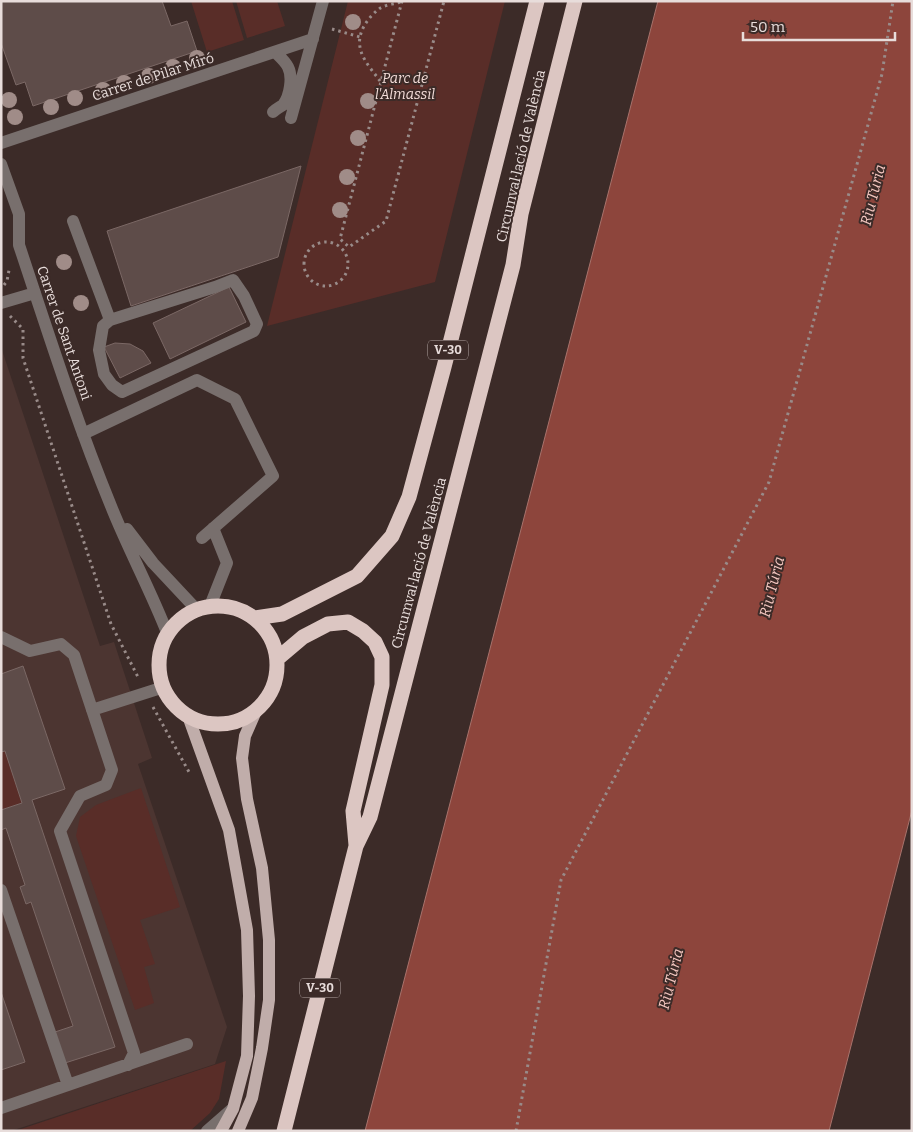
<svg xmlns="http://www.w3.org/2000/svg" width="913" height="1132" font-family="Bitter,serif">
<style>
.built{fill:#4c3531}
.green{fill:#592d28}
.water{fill:#8d453c;stroke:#a8736c}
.building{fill:#5e4c49;stroke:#7b6865}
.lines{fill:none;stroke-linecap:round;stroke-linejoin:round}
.path{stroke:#998b89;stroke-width:3;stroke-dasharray:2.5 4;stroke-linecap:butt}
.minor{stroke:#786f6d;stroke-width:12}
.major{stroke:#c0adaa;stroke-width:12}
.highway{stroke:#dcc6c2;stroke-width:15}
.tree{fill:#a08c88}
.labels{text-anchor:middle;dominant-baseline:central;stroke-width:4;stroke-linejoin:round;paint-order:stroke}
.shield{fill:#3c2b28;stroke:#b4a8a5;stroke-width:1}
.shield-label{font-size:12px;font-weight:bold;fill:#e8dddb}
.street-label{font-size:14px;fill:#e8dddb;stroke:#3c2b28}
.park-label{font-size:14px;font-style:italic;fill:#f2dbd7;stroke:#3c2b28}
.water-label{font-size:15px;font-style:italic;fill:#f4c7c0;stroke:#3c2b28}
</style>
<rect width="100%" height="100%" fill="#3c2b28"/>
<path class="built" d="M1,347L100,646L114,642L152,758L138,764L227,1027L215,1064L11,1131H1Z"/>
<path class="green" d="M191,1H232L244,40L207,52Z
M236,1H277L285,26L247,38Z
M348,1H505L435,282L267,326Z
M5,751L22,803L1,810V752Z
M141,788L180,907L140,920L155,964L144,967L154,1003L135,1010L76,836L80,817L96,805Z
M226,1061L219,1099L210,1113L190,1131H15Z"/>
<path class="water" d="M658,1H912V810L829,1131H365Z"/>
<path class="building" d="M1,1H162L171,26L187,21L197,51L33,106L25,82L16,85L1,43Z
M301,166L278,257L131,306L107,231Z
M229,287L246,322L170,359L153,323Z
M115,343L130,344L143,351L151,363L120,378L104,347Z
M23,666L65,789L32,800L115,1047L65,1063L55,1032L73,1026L31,902L26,904L20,887L25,885L6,828L1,830V810L22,803L5,751L1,752V674Z
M1,992L25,1062L1,1070Z"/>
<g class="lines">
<path class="path" d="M402,1L340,239L349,247L386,221L444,1
M332,29L360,37
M380,81C373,71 362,60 360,47C357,33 368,17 379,9C384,5 394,4 401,2
M304 264a22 22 0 1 1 44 0a22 22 0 1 1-44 0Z
M4,285L7,281L9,270
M10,316L23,329V358L111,624L139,679
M153,707L189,772
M516,1131L561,880L769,482L882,74L893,1"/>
<path class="minor" d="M273,112C276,109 280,107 283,105C290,96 293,77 288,67C285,61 279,56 275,52
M291,118L323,1
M1,143L313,39
M1,164L19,214V245C48,332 76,421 111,506C128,549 151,591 168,635
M73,221L110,320
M233,280L244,296L257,324L254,331L122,392L112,385L104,374L99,350L103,326L110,320L215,287Z
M1,303L35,293
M83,434L197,380L235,399L273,476L202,538
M127,529L153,563L197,610
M210,606L227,563L213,528
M1,637L30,651L61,644L74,655L112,770L106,785L80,796L60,831L134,1053L128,1065
M92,710L164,687
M1,890L68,1085
M1,1108L187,1044
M207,1131L231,1110"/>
<path class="major" d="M188,716L229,830L247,930L249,996L247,1056L233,1109L221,1131
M238,1131L252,1098L262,1048L269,1000V940L262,868L247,799L242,758L245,736L256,711"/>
<path class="highway" d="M159 665a59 59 0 1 1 118 0a59 59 0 1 1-118 0Z
M254,618L282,614L357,576L392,536L409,497L444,367L537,1
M277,659L303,637L328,624L348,622L363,631L375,642L382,657V685L353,811L356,845
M284,1131L356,846L370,817L513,265L521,214L575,1"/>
</g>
<g class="tree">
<circle cx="353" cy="22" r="8"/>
<circle cx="197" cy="58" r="8"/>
<circle cx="173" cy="67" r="8"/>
<circle cx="149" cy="76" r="8"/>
<circle cx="124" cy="83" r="8"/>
<circle cx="103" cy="90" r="8"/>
<circle cx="75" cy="98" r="8"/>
<circle cx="9" cy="100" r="8"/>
<circle cx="368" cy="101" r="8"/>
<circle cx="51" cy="107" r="8"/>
<circle cx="15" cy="117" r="8"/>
<circle cx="358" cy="138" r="8"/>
<circle cx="347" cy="177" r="8"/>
<circle cx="340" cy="210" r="8"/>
<circle cx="64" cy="262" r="8"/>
<circle cx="81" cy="303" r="8"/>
</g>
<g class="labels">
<g class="shield">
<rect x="428" y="340.5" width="40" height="19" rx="4"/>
<rect x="300" y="978.5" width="40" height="19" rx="4"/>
</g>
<g class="shield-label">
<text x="448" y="350">V-30</text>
<text x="320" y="988">V-30</text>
</g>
<g class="street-label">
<text transform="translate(153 77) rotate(-18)">Carrer de Pilar Miró</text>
<text transform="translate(521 156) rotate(-77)">Circumval·lació de València</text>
<text transform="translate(64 333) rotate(71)">Carrer de Sant Antoni</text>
<text transform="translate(419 563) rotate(-75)">Circumval·lació de València</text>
</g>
<g class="park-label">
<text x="405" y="78">Parc de<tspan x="405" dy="16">l'Almassil</tspan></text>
</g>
<g class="water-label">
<text transform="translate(873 195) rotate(-76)">Riu Túria</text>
<text transform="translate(772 587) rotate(-76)">Riu Túria</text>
<text transform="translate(671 979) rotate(-76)">Riu Túria</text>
</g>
</g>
<rect width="913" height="1132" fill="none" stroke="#e8dddb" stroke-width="5"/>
<path d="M743 32v8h152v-8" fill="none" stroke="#e8dddb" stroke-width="2.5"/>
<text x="750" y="32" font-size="15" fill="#e8dddb" stroke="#3c2b28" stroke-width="4" paint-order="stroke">50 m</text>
</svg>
